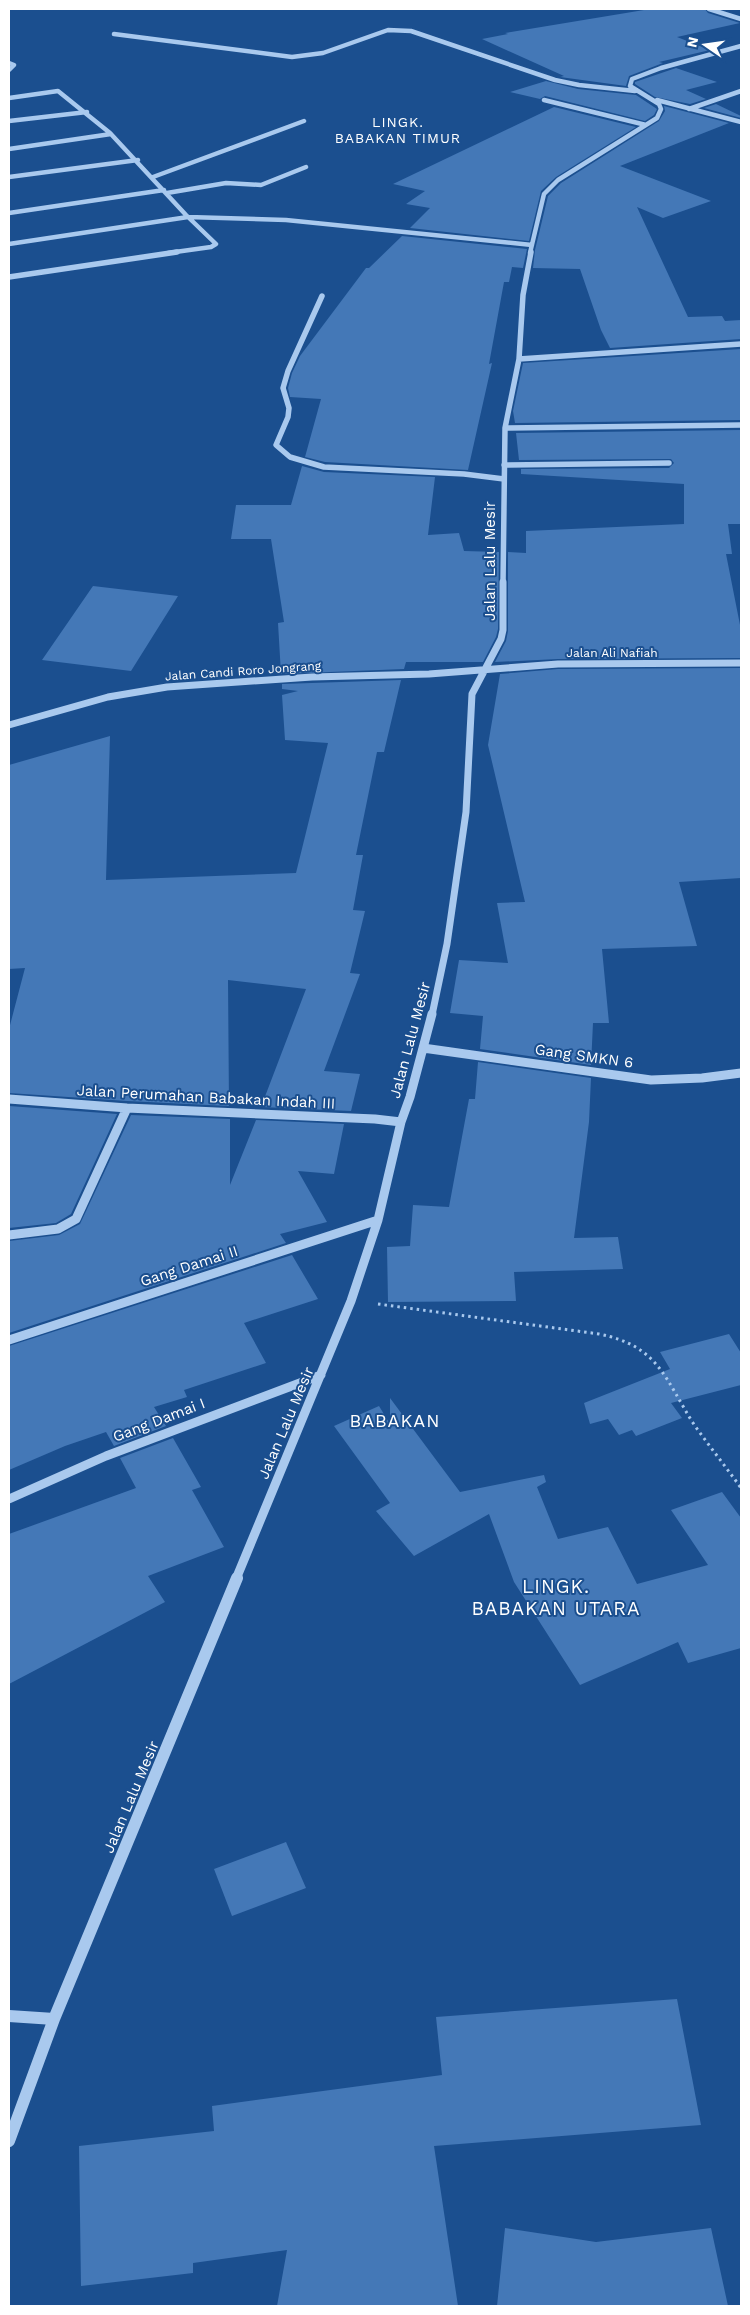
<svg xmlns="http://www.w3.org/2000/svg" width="750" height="2315" font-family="'Work Sans',sans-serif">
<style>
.building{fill:#4478b7}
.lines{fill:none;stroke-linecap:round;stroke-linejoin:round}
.path{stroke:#a9c9ee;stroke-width:3;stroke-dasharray:2.5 4;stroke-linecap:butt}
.minor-far4{stroke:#a9c9ee;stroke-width:4.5}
.minor-far3{stroke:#a9c9ee;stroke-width:5.5}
.minor-far2{stroke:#a9c9ee;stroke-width:7}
.minor-far1{stroke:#a9c9ee;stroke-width:9}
.minor{stroke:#a9c9ee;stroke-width:12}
.labels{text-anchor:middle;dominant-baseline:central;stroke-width:4;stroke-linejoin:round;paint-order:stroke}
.far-street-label{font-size:12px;fill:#fff;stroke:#1b4f8f}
.far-neighbourhood-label{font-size:14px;letter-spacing:1px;fill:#fff;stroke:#1b4f8f}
.street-label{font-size:15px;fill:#fff;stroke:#1b4f8f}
.quarter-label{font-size:18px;letter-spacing:1px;fill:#fff;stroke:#1b4f8f}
.near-neighbourhood-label{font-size:19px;letter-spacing:1px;fill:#fff;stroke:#1b4f8f}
</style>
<rect width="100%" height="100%" fill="#1b4f8f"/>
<path class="building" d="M650,9H705L708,13L740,23L677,37L710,50L659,62L663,63L629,76L626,86L560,77L564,76L482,39L508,34L505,33Z
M676,68L717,82L686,90L706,99L690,104L655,97L635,84V82Z
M546,81L578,89L636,95L657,109L654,115L645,121L545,96L540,99L510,92Z
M716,104L741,116V118L704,108Z
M664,106L729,123L620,166L711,201L663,218L637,207L688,317L722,316L725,321L741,320V339L610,348L601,330L580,269L533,268L535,250L548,196L561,183L659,121L665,111Z
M554,107L636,127L556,177L541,191L529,241L410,228L430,208L406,204L425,191L393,184Z
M402,236L527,249L523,268L512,267L509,282H504L489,364L492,363L468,470L325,462L305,457L321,399L290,397L288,388L292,373L300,356L366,268H369Z
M741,349V420L515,423L513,411L523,363Z
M741,430V524H728L732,554H726L741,630V658L558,659L495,662L506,641L508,631V552L526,553V531L684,524V484L521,474V469L669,468L674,463L671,459L519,460L516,433Z
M302,466L324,472L435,477L428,535L459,533L464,551L499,552L498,629L496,637L483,662H406L404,669L281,674L278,623L284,622L271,539H231L236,505H291Z
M93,586L178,596L131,671L42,660Z
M741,668V878L679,882L697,946L602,949L609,1023H593L591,1065L480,1049L483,1016L450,1013L459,960L508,963L497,903L525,902L488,745L500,674L558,669Z
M401,680L384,752H377L356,855H363L353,910L365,911L350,973L360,974L324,1071L360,1074L351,1111L261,1107L306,989L228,980L229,1106L127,1101L9,1093V1029L25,968L9,969V765L110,736L106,880L296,873L328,743L285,740L282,695L298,691L282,689V684Z
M478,1062L591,1078L589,1122L574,1238L618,1237L623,1269L514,1272L516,1301L388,1302L387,1247L410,1246L413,1205L449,1207L469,1099H475Z
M9,1106L117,1114L71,1214L56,1223L9,1228Z
M131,1115L230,1119V1185L256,1120L344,1124L334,1174L298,1171L327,1222L280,1234L286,1243L9,1333V1241L59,1235L80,1224Z
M292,1255L318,1299L244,1323L266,1363L184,1390L187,1397L154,1407L166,1426L114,1446L106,1432L65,1446L9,1470V1346Z
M729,1334L741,1353V1385L671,1403L682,1418L636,1436L632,1430L619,1435L608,1419L590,1424L584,1403L670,1369L660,1352Z
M390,1398L460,1492L544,1475L546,1482L537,1487L558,1539L608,1527L637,1584L708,1565L671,1510L722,1492L741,1518V1648L688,1663L678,1642L580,1685L514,1582L489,1514L414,1556L376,1511L390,1503L334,1426L379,1406L390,1424Z
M173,1438L201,1487L192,1490L224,1547L148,1576L165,1602L9,1684V1534L136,1488L120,1458Z
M286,1842L306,1888L232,1916L214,1869Z
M677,1999L701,2125L434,2146L458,2306H277L287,2250L193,2263V2273L81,2286L79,2146L214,2131L212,2106L442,2075L436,2017Z
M505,2228L596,2242L711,2228L728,2306H497Z"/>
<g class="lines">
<path class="path" d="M378,1304L599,1334C660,1346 665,1380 695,1426C710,1447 726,1467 741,1488"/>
<path class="minor-far4" d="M709,9L741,19
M114,34L292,57L323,53L388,30L411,31L555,80L579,85L635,91
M9,63L14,65L9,70
M9,98L58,91L110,133L186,215L216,244L211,247L168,253
M544,100L646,125
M657,100L741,122
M689,109L741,91
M9,121L87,112
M9,149L111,134
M9,177L138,160
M153,177L304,121
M167,193L226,183L261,185L306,167
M9,213L164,190
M9,244L188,217L286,220L532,245
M530,253L544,194L558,180L657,118L661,109L659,104L630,86L632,79L661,68L741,46"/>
<path class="minor-far3" d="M9,277L177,252
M322,296L288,371L283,388L289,408L288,417L276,445L290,457L324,467L464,474L504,479
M519,359L741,344
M505,428L741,425
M504,465L669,463
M503,584L505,428L519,359L523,295L531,252"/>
<path class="minor-far2" d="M9,725L108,697L167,687L312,677L429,674L558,664L741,663
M432,1015L447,944L466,812L472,694L501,639L503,630V582"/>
<path class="minor-far1" d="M423,1048L651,1080L702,1078L741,1073
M9,1099L127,1108L375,1119L401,1122
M9,1235L58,1229L76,1219L127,1108
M9,1340L378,1220
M9,1499L106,1456L321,1375
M236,1579L351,1301L378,1220L401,1122L410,1097L432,1014"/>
<path class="minor" d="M9,2016L54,2019
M9,2141L54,2019L237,1578"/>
</g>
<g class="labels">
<g class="far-street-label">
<text x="612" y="653">Jalan Ali Nafiah</text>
<text transform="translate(243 671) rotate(-4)">Jalan Candi Roro Jongrang</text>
</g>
<g class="far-neighbourhood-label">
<text x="398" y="122">LINGK.<tspan x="398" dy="16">BABAKAN TIMUR</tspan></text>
</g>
<g class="street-label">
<text transform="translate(490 561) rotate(-90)">Jalan Lalu Mesir</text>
<text transform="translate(410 1040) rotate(-75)">Jalan Lalu Mesir</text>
<text transform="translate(584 1056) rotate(8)">Gang SMKN 6</text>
<text transform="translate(206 1097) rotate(3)">Jalan Perumahan Babakan Indah III</text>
<text transform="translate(189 1266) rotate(-18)">Gang Damai II</text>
<text transform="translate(159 1420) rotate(-21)">Gang Damai I</text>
<text transform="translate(286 1423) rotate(-67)">Jalan Lalu Mesir</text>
<text transform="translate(131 1797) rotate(-67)">Jalan Lalu Mesir</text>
</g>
<g class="quarter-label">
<text x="395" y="1420">BABAKAN</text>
</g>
<g class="near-neighbourhood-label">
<text x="556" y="1586">LINGK.<tspan x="556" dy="22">BABAKAN UTARA</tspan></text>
</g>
</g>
<rect width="750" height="2315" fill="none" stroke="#ffffff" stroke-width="20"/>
<g transform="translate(705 45) rotate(283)" stroke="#1b4f8f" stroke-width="4" paint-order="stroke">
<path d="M0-4L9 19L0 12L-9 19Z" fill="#ffffff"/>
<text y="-8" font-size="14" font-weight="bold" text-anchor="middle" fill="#ffffff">N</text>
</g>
</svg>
